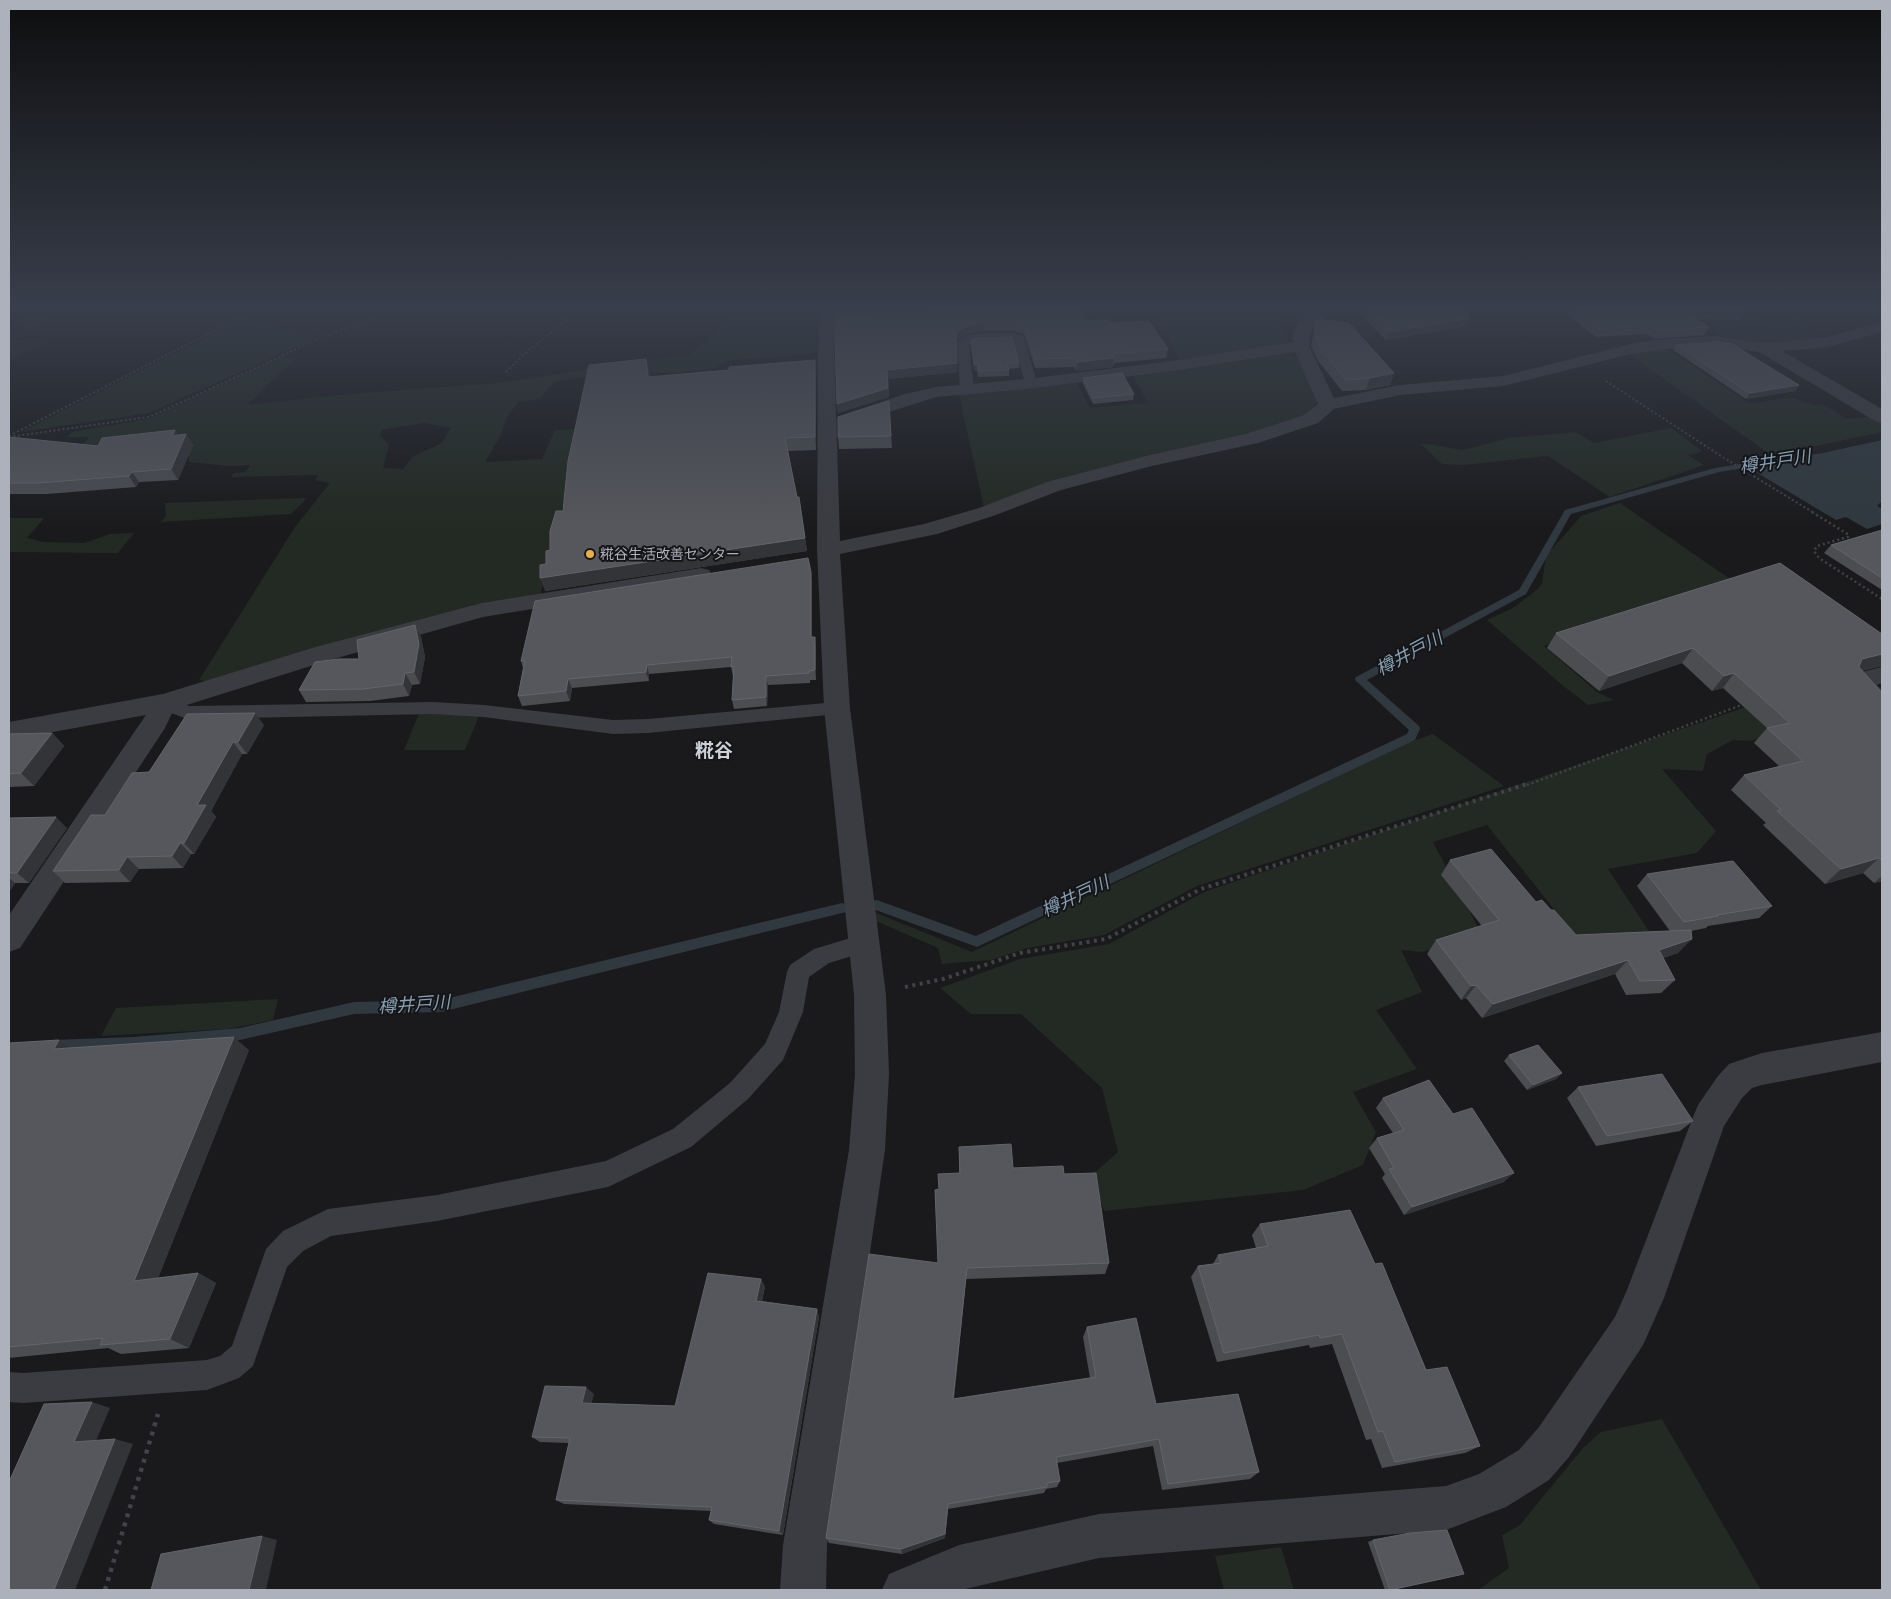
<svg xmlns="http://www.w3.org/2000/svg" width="1891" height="1599" font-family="'Asap Condensed','Noto Sans JP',sans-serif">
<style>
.green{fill:#222a23;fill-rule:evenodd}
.water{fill:#303940}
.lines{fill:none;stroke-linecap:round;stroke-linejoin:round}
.stream{fill:#303940;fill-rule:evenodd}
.path-far3{stroke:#414348;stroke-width:2;stroke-dasharray:2 2.5;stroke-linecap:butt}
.path-far2{stroke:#414348;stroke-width:2.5;stroke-dasharray:2 3;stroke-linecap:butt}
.path-far1{stroke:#414348;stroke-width:4;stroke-dasharray:3 4.5;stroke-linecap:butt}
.path{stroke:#414348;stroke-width:4.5;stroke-dasharray:4 5.5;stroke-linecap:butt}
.lane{fill:#3b3c41;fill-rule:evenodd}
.street{fill:#3b3c41;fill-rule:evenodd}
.wall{fill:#4b4d51}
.shaded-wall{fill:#333437}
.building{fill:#56575c;stroke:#64656b}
.poi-dot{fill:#e9af45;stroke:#151517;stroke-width:2}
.labels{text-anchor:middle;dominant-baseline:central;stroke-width:4;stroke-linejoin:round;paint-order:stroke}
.far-poi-label{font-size:14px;fill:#adb1bb;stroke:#151517;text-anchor:start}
.water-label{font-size:18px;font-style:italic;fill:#869fb3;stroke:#151517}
.quarter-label{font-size:19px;font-weight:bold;fill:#ced0d7;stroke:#151517}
</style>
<rect width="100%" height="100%" fill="#1a1a1c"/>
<path class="green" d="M49,304H69L14,340H48C35,349 21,352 9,361V336L27,325L36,308Z
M1154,304H1263L1290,340L1284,345L1179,361Z
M1710,304H1754C1759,308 1766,309 1772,314L1760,315L1767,321H1795L1776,304H1780L1821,339C1793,342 1719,355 1708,320L1742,322L1736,314H1755L1751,309L1714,307Z
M819,313L817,353L724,361L715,368L678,373L631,372L585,376L554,382L540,399L518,402L506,419L500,437L485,462L542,459L555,430L579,429L569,481L540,596L214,683L199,680L295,527L330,483L315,480L318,475L231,477L234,473L246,472L250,465L229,466L189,462V443L72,456L89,437H66L72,432L148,419L279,357L296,358L247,405L338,395L499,383L691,354L735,314ZM424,423L451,428L442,443L412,457L403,469L383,468L389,445L380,435L381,430Z
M244,318L318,337L149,413L21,432Z
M1664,347L1751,404C1764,402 1777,398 1790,398C1804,398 1808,408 1824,405L1847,419L1871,416L1882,423V432L1816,446L1768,453L1629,354Z
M1289,354L1298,358L1318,400L1310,412L1303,417L1253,433L984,508L959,394L1077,383L1090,408L1148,403L1133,376Z
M1671,428L1701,450V452L1688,455L1704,465L1610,497L1548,456L1464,465L1442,464L1420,443L1463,450L1509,438L1576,432L1594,443Z
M307,498L291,514L161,522L166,515L165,503Z
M1620,503L1743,588L1544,646L1597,692L1614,700L1588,705L1561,684L1487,620L1513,608L1538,589L1542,583L1546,556L1581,516Z
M9,518H44L27,538L43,542L84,543L110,534L134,533L118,553L9,552Z
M1749,706L1822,724L1749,741L1733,740L1707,754L1703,771L1662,769L1716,831L1697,853L1608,869L1654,939L1581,943L1487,825L1433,842L1481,933L1422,952L1401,950L1422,992L1376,1010L1417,1069L1353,1092L1376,1132L1363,1165L1303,1190L1104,1211L1092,1175L1118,1152L1102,1088L1021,1014H971L940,988L1020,959L1109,944L1204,892Z
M419,713L479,716L465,750H404Z
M1433,734L1504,786L1197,886L1104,935L1027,948L991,960L942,964L938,948L876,921L874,912L972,952L1407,743Z
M278,999L273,1020L228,1029L101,1036L116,1008Z
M1662,1419L1761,1590H1478L1509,1568L1502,1535L1520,1525L1583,1448L1601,1432Z
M1281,1547L1294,1590H1224L1215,1556Z"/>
<path class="water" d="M1882,440V501L1877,506L1882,509V524L1867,529L1846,517L1836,520L1751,469L1761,467L1755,463L1823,453Z"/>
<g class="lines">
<path class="stream" d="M1771,459L1775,461L1774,463L1719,472L1571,514L1526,594L1367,680L1419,726L1420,729L1415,740L977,947L873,909L871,905L873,901L877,900L976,936L1407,734L1409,730L1356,681L1355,679L1356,677L1519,590L1565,510L1715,468Z
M842,903L846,904L848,908L846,912L842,913L441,1012L354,1014L240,1040L133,1049L53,1052L48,1050L46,1046L48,1042L53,1040L133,1037L240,1028L354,1002L441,1000Z"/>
<path class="path-far3" d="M1266,304L1278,319
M1784,304L1801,319
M506,372L523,355L587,304
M1606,381L1724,458L1814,513
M9,436L266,304
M9,437L149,417L323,337L378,317L427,304"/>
<path class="path-far2" d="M1812,512L1849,535L1848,537L1817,546L1814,551L1819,558L1882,599
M1527,785L1744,704"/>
<path class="path-far1" d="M905,987L943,979L1020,953L1106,939L1201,889L1530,783"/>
<path class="path" d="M105,1590L158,1414"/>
<path class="lane" d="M1013,333L1022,335L1024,338L1037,383L1036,386H1026L1025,383L1013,341L975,342L969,345L974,389L972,392H962L960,389L957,343C969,329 996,334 1013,333Z
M164,697L189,706L433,702L484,705L613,720L648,719L837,702L844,703L846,708L844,713L837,714L648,733L613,734L484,717L433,714L187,719L158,708L155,703L158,698Z
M864,934L872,936L875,943L872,950L829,963L809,977L803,1012L783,1060L748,1099L691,1147L608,1187L437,1221L331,1236L303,1251L287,1267L253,1366L239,1378L207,1390L23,1403L9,1402V1372L23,1373L207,1360L220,1356L232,1346L266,1249L283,1231L328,1209L437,1195L606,1161L673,1129L730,1083L765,1044L779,1012L787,972L790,965L814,949Z"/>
<path class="street" d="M821,304H837L834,347L840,541L924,524L979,508L1047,482L1150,455L1246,434L1304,415L1318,404L1295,352L1180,370L1026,389L936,397L855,423L848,421L846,417L848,413L905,394L936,387L1026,379L1180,360L1293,342C1293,324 1306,314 1320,304H1338C1325,322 1310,318 1309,346L1334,398L1400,385L1503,376L1631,344L1666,339L1715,336L1764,343L1827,337L1882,322V332L1828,347L1782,351L1882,409V423L1875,421L1759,352L1715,346L1666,349L1631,354L1503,386L1400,395L1334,409L1318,423L1258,443L1152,466L1061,490L993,516L937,534L840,554L850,708L886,995L889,1074L885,1150L827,1545L826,1590H780L783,1545L849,1150L855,1074L854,995L824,708L817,549L818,347Z
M701,568L709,570L712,575L709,580L483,617L330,660L174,709L165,728L20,948L9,952V915L146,715L9,740V722L163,694L312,648L482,603Z
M1882,667V683L1877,685L1882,690V714L1873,711L1847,681L1850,675Z
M1882,1032V1062L1762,1085L1752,1088L1742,1098L1724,1126L1664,1298L1643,1345L1569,1457L1549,1480L1506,1507L1446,1530L1099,1558L961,1590H882L889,1574L959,1545L1099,1514L1446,1486L1479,1474L1519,1450L1539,1427L1615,1317L1627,1290L1693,1117L1698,1105L1718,1076L1729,1064L1762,1053Z"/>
</g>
<path class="wall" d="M956,304H1081L1085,321L1168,349L1166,358L1114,363L1113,367L1076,371L1074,367L1035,368L1024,334L1013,331H983L968,334L956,341L957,372L888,379L889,397L838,413L837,404L871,313L957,309Z
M1361,304L1467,326L1386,340L1359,313Z
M1503,304H1736L1745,312L1740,320L1697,319L1709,327L1704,335L1655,339L1647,334L1596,337L1554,305L1514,310Z
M1317,319L1394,373L1390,385L1366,390L1342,391L1319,362L1311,346Z
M971,340L1019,363V368L1009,369V376L978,377L977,370L974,371Z
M1676,345L1799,385L1795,391L1746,399L1673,350Z
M649,371L650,377L816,372V450L788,451L805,538L807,551L545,591L546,564L563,511Z
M1083,378L1134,394L1133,400L1093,404L1083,384Z
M889,401L892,448L839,449L838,437Z
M186,434L193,445L178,480L139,482L136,487L47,494H9V437L98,446Z
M1882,530V590L1824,553L1831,545Z
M812,581V637L816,646V680H810V683L768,685L767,706L734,709L732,700L733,677L731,667L649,674V681L572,688L570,701L522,706L518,696L523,668L521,661Z
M415,625L421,637L425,657L420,684L412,685L409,696L370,701L306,702L299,690L359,659Z
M1556,633L1882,634V666L1862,671L1882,693V881L1874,883L1863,873L1825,884L1763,825L1766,823L1731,790L1744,775L1779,766L1754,743L1767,728L1723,688L1712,691L1682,663L1599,691L1547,648Z
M264,725L247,754H242L211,811L216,817L194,854H191L183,868L139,869L130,882L65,883L53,871L105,815L149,772Z
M52,733L64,746L34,786L9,787V734Z
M9,818L67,828L29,883H15L9,892Z
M1450,860L1536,902L1551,910L1576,935L1670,931L1637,886L1647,874L1772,906L1759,918L1708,926L1706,928L1691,931L1678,953L1663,958L1675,980L1661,993L1626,995L1615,974L1482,1018L1466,998L1461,1000L1427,954L1436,940L1482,926L1441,875Z
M9,1043L70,1048L249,1050L158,1278L198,1273L216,1283L189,1348L121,1354L108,1348L9,1358Z
M1509,1055L1562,1073L1556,1079L1527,1090L1504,1061Z
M1578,1087L1693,1121L1680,1131L1596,1146L1567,1098Z
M1383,1098L1453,1114L1504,1182L1404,1215L1382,1178L1385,1174L1369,1148L1377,1138L1393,1133L1376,1108Z
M959,1147L1013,1168L1064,1174L1109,1263L1105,1274L966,1279L954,1399L1090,1378L1083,1337L1087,1327L1156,1404L1259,1472L1250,1479L1162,1490L1153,1446L1057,1463L1060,1481L1057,1487L1046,1489L1044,1493L948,1509L945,1538L902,1554L829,1543L826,1538L938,1263L959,1173Z
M1260,1224L1375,1264L1426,1370L1480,1446L1465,1453L1382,1468L1371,1439L1366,1440L1332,1344L1310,1348L1309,1345L1217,1362L1191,1277L1198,1266L1213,1264L1218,1255L1256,1248L1252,1235Z
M761,1279L765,1287L762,1301L817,1309L819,1317L783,1535L714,1524L709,1520L711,1511L564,1504L556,1500L569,1443L540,1442L532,1437L594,1394L591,1403L675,1406Z
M1373,1540L1464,1574L1390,1590H1385L1368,1542Z"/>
<path class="shaded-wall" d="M1516,304H1555L1554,305L1514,310Z
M1470,318L1467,326L1386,340L1389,332Z
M983,322V331L968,334L956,342V333L968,325Z
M1114,358L1113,367L1076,371L1077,362Z
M646,359L649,371L651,390L648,377Z
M815,360L816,372V450L815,437Z
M957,363V372L888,379L887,370Z
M977,364V370L974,371V365Z
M1394,373L1390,385L1366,390L1370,378Z
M1799,385L1795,391L1746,399L1750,393Z
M888,388L889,397L838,413L837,404Z
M175,430L182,440L172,436Z
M186,434L193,445L178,480L171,469Z
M132,472L139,482L136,487L129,476Z
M805,538L807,551L545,591L540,578Z
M811,572L812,581V647L811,637Z
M415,625L421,637L425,657L420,684L414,672Z
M815,637L816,646V680L815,670Z
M1693,648L1682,663L1599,691L1609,676Z
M1882,654V666L1848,674L1862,659Z
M647,665L649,674V681L646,672Z
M405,673L412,685L409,696L403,684Z
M1734,673L1723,688L1712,691L1724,676Z
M766,676L768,685L767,706L766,697Z
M568,679L572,688L570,701L566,691Z
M255,713L264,725L247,754L238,742Z
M52,733L64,746L34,786L21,773Z
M233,742L242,754L211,811L216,817L194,854L184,843L197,805Z
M56,817L67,828L29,883L17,873Z
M180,843L191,854L183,868L172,856Z
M127,857L139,869L130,882L119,870Z
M1879,858L1863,873L1825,884L1841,869Z
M1882,876V881L1874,883Z
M9,878L15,883L9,892Z
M1692,939L1678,953L1646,964L1659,950Z
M1628,960L1615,974L1482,1018L1493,1004Z
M1476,985L1466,998L1461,1000L1471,986Z
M234,1037L249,1050L153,1291L134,1281Z
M59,1040L77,1054L54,1049Z
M1562,1073L1556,1079L1527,1090L1533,1085Z
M1514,1173L1504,1182L1404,1215L1412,1207Z
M967,1268L966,1279L953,1407V1399Z
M198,1273L216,1283L189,1348L170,1339Z
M761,1279L765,1287L760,1308L756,1301Z
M817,1309L819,1317L783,1535L779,1531Z
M586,1387L594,1394L590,1409L582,1403Z
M92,1402L110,1408L93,1448L74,1442Z
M115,1439L133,1444L75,1590H54Z
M948,1504L945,1538L902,1554L901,1549Z
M262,1536L277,1540L266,1590H249Z"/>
<path class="building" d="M957,304H1081L1085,321L1106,320L1113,323L1149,321L1168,349L1112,354L1114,358L1077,362L1075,358L1035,359L1024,325L1013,322H983L968,325L956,333L957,363L887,370L888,388L837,404L835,341L837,313H871L958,308Z
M1361,304H1468L1470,318L1389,332Z
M1566,304H1736L1745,312L1683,311L1709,327L1659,331L1652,326L1600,329Z
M1317,319L1349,323L1394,373L1370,378L1346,380L1322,351L1314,334Z
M1012,337L1019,363H1007L1009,370L978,371L977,364L974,365L971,340L976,338Z
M1718,342L1732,344L1799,385L1750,393L1676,345Z
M646,359L648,377L729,370V367L815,360V437L785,438L797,497H799L805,538L540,578V565L546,564V551L550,550V531L556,511H563L568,461L589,365Z
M1122,373L1134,394L1093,398L1083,378Z
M889,401L891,436L838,437V417Z
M175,430L172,436L186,434L171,469L132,472L129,476L38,483H9V437L98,446L102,438Z
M1882,530V578L1831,545Z
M808,558L811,572V637H815V670L809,671V673L766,676V697L732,700L734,667H731L732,657L647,665L646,672L568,679L566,691L518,696L525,661H521L535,601Z
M1780,563L1882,634V654L1862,659L1859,667L1882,693V861L1879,858L1841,869L1777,811L1781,810L1744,775L1803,761L1767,728L1790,723L1734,673L1724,676L1693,648L1609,676L1556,633Z
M415,625L419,644L414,672L405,673L403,684L363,689L299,690L315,662L339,659H359L357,640Z
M255,713L238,742H233L197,805H206L184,843H180L172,856L127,857L119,870L53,871L91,815H105L132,773L149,772L187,714Z
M52,733L21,773L9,774V734Z
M56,817L17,873H9V818Z
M1491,849L1536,902L1542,900L1551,910H1554L1576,935L1691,930L1692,939L1659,950L1675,980L1640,981L1628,960L1493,1004L1476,985L1471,986L1436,940L1499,920L1450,860Z
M1733,861L1772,906L1717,915L1718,916L1684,922L1647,874Z
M234,1037L134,1281L198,1273L170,1339L100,1345L103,1338L9,1347V1043L59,1040L54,1049Z
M1538,1045L1562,1073L1533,1085L1509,1055Z
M1662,1074L1693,1121L1607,1136L1578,1087Z
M1429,1080L1453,1114L1472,1108L1514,1173L1412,1207L1389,1169L1394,1168L1377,1138L1404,1130L1383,1098Z
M1011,1144L1013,1168L1063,1166L1064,1174L1096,1173L1109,1263L967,1268L953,1399L1096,1377L1087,1327L1136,1318L1156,1404L1238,1394L1259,1472L1168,1484L1159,1439L1056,1457L1060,1481L1047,1483V1487L948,1504L945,1534L901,1549L826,1538L869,1254L938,1263L935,1190L939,1189L938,1174L960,1173L959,1147Z
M1350,1210L1375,1264L1382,1263L1426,1370L1447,1367L1480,1446L1395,1462L1383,1431L1378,1432L1342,1334L1320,1338L1319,1335L1224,1353L1198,1266L1221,1263L1218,1255L1268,1246L1260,1224Z
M708,1273L761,1279L756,1301L817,1309L779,1531L709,1520L712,1507L556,1500L570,1438L532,1437L545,1386L586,1387L582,1403L675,1406Z
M92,1402L74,1442L115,1439L54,1590H9V1482L44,1404Z
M1447,1530L1464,1574L1390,1590L1373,1540L1410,1533Z
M262,1536L249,1590H151L161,1554Z"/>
<linearGradient id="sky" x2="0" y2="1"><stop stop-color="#0e0e0f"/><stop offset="0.58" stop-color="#383e4b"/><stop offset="1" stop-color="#383e4b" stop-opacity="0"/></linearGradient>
<rect width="1891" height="528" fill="url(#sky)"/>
<circle class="poi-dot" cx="590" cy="554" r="5"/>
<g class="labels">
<g class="far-poi-label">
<text x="600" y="554">糀谷生活改善センター</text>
</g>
<g class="water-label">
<text transform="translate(1775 461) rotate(-9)">樽井戸川</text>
<text transform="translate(1409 653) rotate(-28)">樽井戸川</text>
<text transform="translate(1075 896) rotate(-25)">樽井戸川</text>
<text transform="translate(414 1004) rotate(-4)">樽井戸川</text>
</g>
<g class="quarter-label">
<text x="714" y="750">糀谷</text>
</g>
</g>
<rect width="1891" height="1599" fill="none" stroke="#adb1bb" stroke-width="20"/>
</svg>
